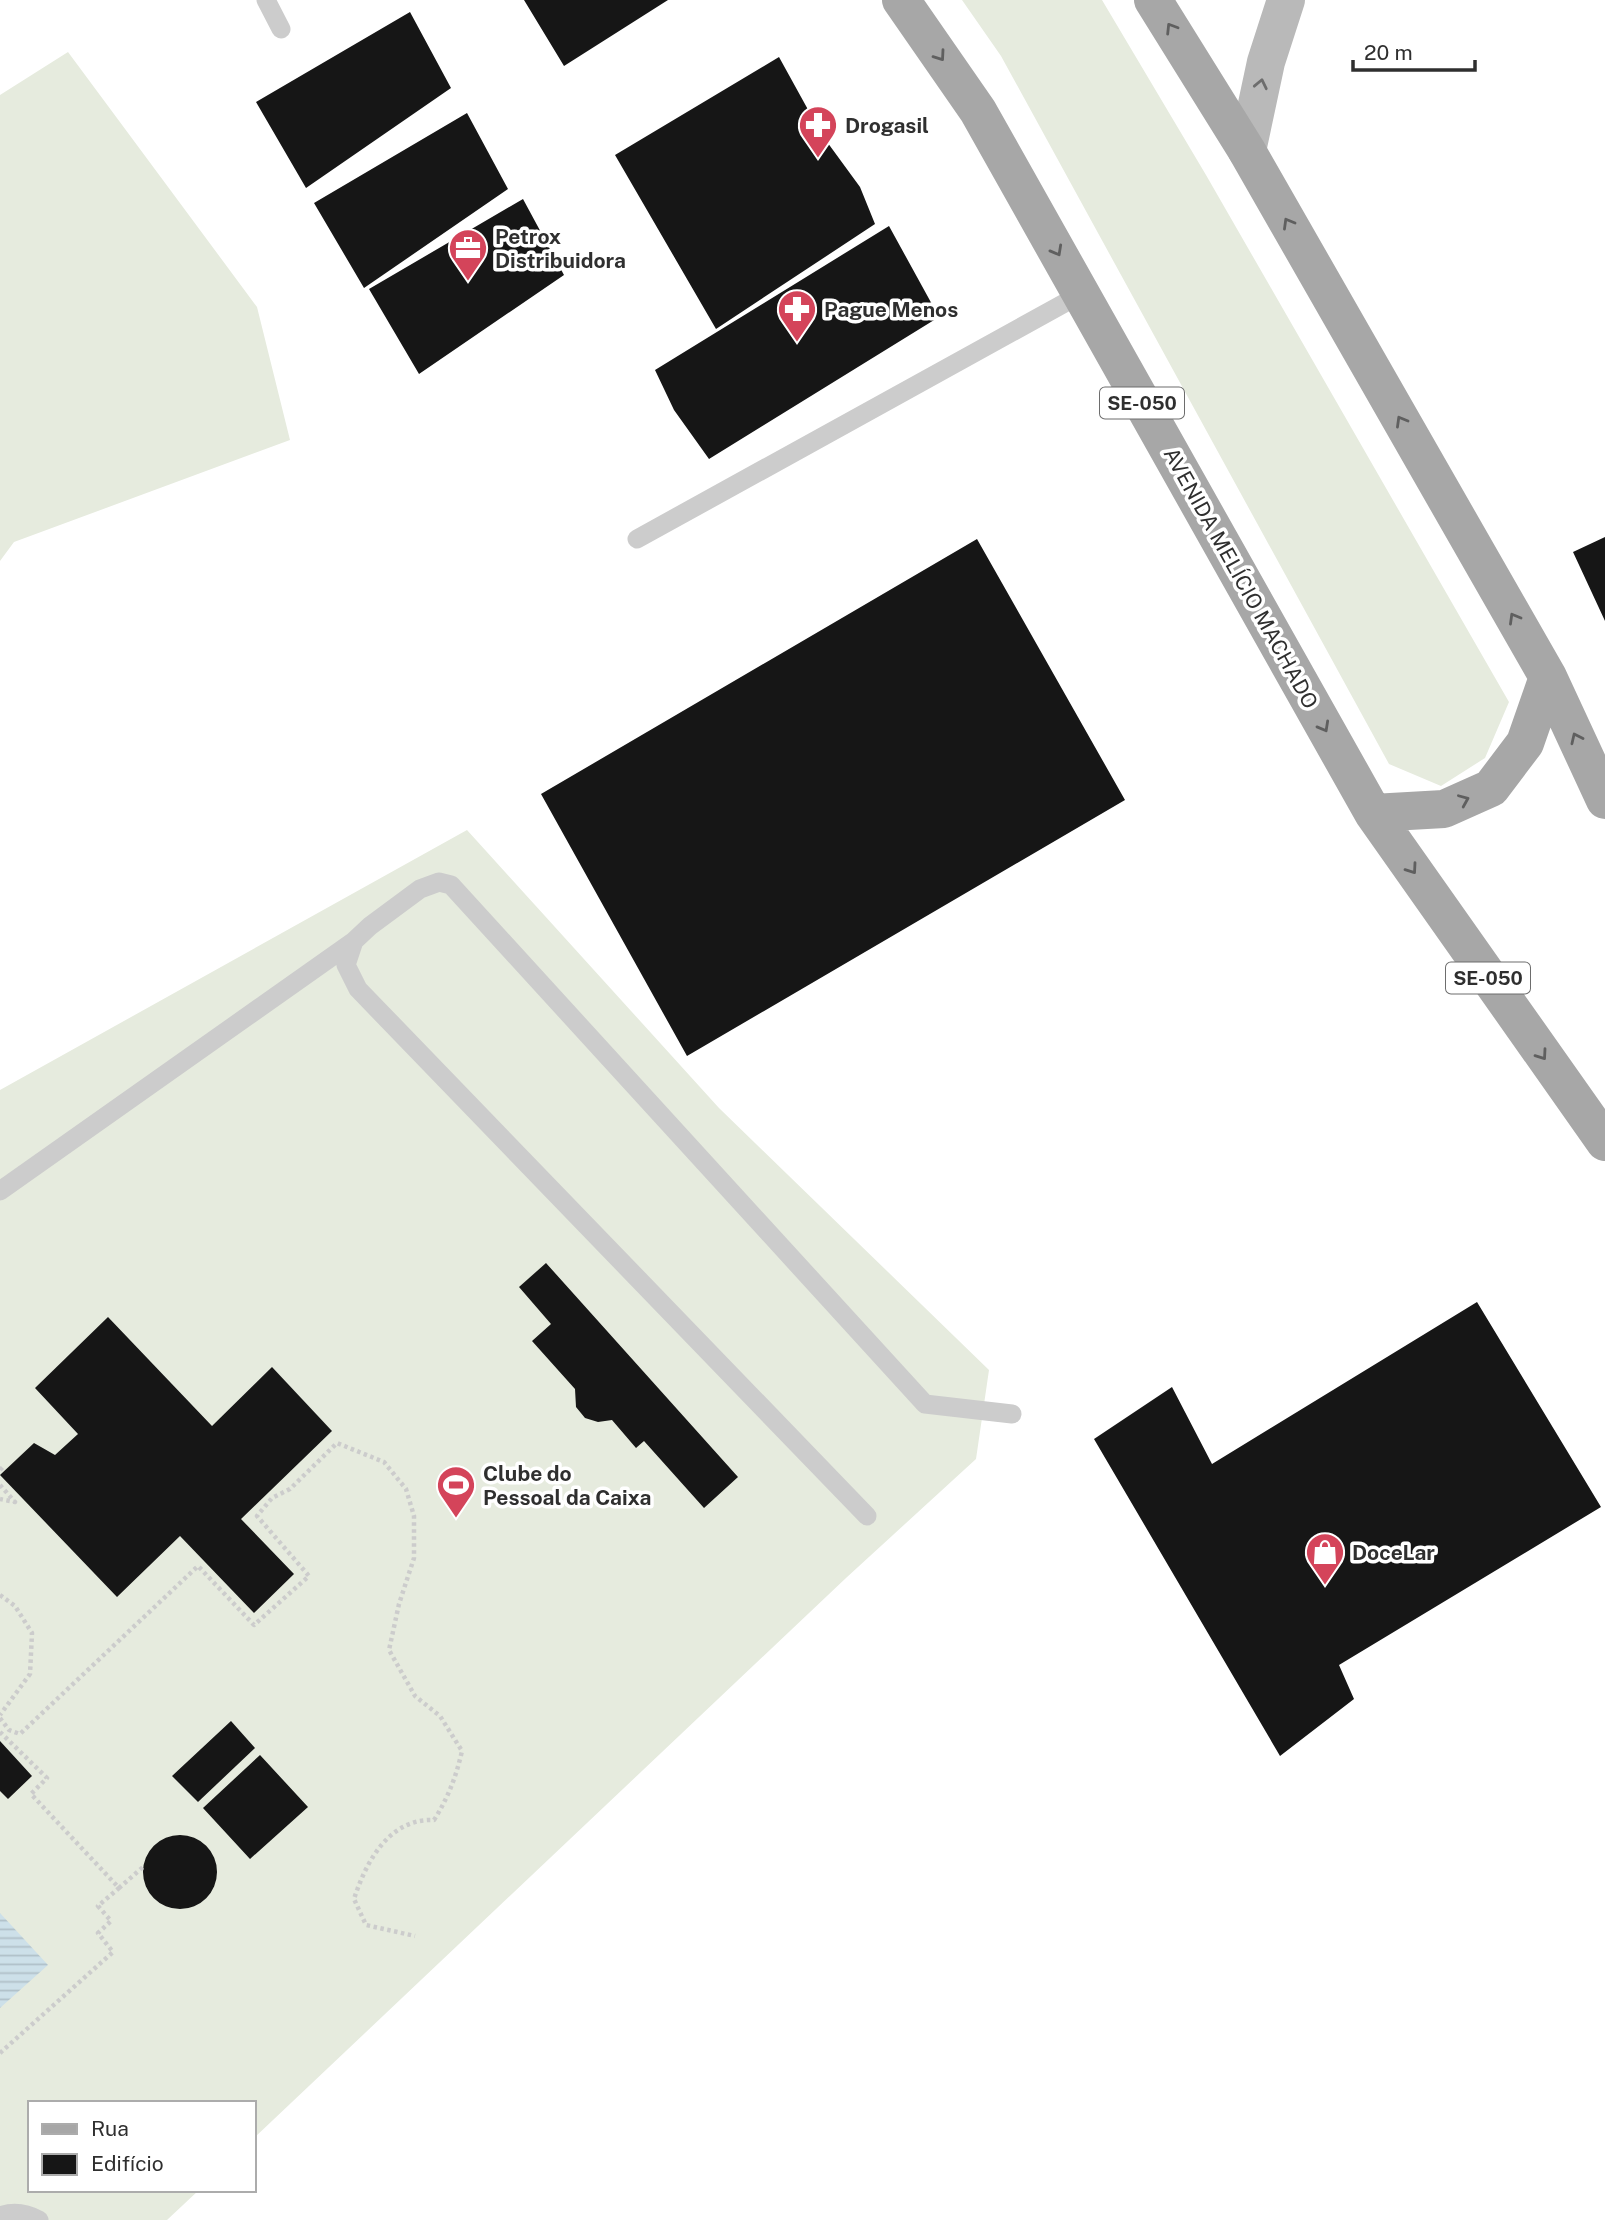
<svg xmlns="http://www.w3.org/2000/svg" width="1605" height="2220" font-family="'Public Sans',sans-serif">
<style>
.grass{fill:#e6ebde}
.water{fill:url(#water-rules)}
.building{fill:#161616}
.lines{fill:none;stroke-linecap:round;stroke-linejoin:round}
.path{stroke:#ccc;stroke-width:4.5;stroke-dasharray:3.5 3.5;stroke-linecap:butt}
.lane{stroke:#ccc;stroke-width:19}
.secondary{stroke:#b9b9b9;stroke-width:38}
.primary{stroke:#a7a7a7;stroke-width:38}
.oneway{stroke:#5f5f5f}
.oneway2{stroke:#6d6d6d}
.labels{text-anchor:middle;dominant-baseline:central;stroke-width:7;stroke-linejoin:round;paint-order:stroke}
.shield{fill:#fff;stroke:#6d6d6d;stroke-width:2}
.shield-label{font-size:19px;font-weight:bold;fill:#2f2f2f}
.poi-label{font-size:21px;font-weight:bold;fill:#2f2f2f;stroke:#fff;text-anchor:start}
.street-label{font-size:21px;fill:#2f2f2f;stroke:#fff}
</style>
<defs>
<pattern id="water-rules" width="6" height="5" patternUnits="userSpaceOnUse" patternTransform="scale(1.75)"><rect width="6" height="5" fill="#cde0e9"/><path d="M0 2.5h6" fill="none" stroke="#b0c0c8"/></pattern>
</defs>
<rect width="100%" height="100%" fill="#fff"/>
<path class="grass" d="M962,0H1102L1206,175L1509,702L1485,758L1441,786L1389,764L1001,56Z
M68,52L257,307L290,440L14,542L0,561V95Z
M467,830L719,1108L989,1370L976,1459L846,1578L254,2138V2103H30V2190H199L167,2220H0V1090Z"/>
<path class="water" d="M0,1913L48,1965L0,2008Z"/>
<path class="building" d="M524,0H668L564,66Z
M410,12L451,88L306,188L256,102Z
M779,57L822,135L860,187L875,224L716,329L615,155Z
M467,113L508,189L364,288L314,203Z
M523,199L564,275L419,374L369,289Z
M889,226L939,317L709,459L674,410L655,370Z
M1605,537V621L1573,552Z
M977,539L1125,800L687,1056L541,794Z
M546,1263L738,1477L704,1508L644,1441L636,1448L612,1420L598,1422L585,1418L576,1407L575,1389L532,1341L551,1324L519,1287Z
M1477,1302L1601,1507L1339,1665L1354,1699L1280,1756L1094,1439L1172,1387L1212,1464Z
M108,1317L212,1426L272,1367L332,1431L241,1519L294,1574L254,1613L180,1536L117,1597L0,1475L34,1443L55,1455L78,1434L35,1388Z
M231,1721L255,1748L198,1802L172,1776Z
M0,1741L32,1776L8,1799L0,1791Z
M260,1755L308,1807L250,1859L203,1808Z
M143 1872a37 37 0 1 1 74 0a37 37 0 1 1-74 0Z"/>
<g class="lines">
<path class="path" d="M0,1470L3,1467
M0,1485L15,1502L0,1499
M0,1595L15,1606L32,1633L30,1674L0,1715
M0,1718L9,1730L20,1734L198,1566L254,1625L309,1576L257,1516L272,1498L290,1489L337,1443L384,1462L406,1489L414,1516V1558L399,1604L389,1650L415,1696L440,1716L462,1751C456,1777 448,1798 434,1820C389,1818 366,1862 354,1899L366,1925L415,1936
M0,1732L47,1778L31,1794L119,1888L143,1867
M0,2053L113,1952L98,1933L111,1921L98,1906L119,1888"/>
<path class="lane" d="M266,0L281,29
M637,539L1081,294
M0,1191L354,941
M867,1516L358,989L346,965L354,941L370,926L420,889L439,882L451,885L925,1404L1012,1414
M0,2216C13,2211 26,2213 39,2220"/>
<path class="secondary" d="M1247,151L1266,62L1286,0"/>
<path class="primary" d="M901,0L978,111L1373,813L1605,1142
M1153,0L1247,151L1548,677L1605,800
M1373,813L1444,809L1491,788L1525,743L1548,677"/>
</g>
<defs><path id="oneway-chevron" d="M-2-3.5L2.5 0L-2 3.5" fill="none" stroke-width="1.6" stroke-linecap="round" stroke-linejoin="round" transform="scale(1.75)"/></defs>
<g class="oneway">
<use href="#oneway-chevron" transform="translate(1171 28) rotate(-122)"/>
<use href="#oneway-chevron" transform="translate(940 56) rotate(55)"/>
<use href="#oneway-chevron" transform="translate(1288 223) rotate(-120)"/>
<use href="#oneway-chevron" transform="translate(1057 251) rotate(61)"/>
<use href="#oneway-chevron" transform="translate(1401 421) rotate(-120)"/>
<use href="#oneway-chevron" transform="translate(1514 618) rotate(-120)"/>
<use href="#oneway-chevron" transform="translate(1324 727) rotate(61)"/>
<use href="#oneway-chevron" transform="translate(1576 738) rotate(-115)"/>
<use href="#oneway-chevron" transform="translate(1464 800) rotate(-23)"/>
<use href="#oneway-chevron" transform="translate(1412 869) rotate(55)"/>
<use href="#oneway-chevron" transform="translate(1542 1055) rotate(55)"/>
</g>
<use class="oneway2" href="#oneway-chevron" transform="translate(1261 84) rotate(-78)"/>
<defs>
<g id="pharmacy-pin" transform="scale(2.0125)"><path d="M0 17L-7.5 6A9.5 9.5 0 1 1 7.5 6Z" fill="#d4445a" stroke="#fff"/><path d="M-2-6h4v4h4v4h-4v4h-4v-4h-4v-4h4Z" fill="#fff"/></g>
<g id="office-pin" transform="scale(2.0125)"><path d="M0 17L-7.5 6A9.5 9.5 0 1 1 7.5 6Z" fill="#d4445a" stroke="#fff"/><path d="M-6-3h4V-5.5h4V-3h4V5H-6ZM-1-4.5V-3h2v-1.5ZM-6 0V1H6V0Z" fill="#fff"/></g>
<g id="stadium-pin" transform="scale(2.0125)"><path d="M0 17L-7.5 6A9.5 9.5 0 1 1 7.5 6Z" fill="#d4445a" stroke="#fff"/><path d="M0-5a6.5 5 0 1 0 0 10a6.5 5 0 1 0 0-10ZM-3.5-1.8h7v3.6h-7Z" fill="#fff"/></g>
<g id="shop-pin" transform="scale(2.0125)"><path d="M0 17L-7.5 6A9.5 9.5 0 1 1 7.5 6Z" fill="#d4445a" stroke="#fff"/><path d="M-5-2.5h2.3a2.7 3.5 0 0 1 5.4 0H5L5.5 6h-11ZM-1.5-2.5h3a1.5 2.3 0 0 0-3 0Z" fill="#fff"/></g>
</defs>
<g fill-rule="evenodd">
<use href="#pharmacy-pin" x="818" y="125"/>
<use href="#office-pin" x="468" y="248"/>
<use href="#pharmacy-pin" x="797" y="309"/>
<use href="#stadium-pin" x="456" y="1485"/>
<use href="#shop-pin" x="1325" y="1552"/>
</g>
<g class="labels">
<g class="shield">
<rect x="1100" y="387.5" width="84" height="31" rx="5"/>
<rect x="1446" y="962.5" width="84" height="31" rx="5"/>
</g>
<g class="shield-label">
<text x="1142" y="403">SE-050</text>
<text x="1488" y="978">SE-050</text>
</g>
<g class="poi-label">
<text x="845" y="125">Drogasil</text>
<text x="495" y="236">Petrox<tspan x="495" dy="24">Distribuidora</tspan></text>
<text x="824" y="309">Pague Menos</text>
<text x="483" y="1473">Clube do<tspan x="483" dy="24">Pessoal da Caixa</tspan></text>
<text x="1352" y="1552">DoceLar</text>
</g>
<g class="street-label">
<text transform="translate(1241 578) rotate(61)">AVENIDA MELÍCIO MACHADO</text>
</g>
</g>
<rect x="28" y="2101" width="228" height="91" fill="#ffffff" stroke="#acacac" stroke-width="2"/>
<rect x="42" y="2124" width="35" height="10" fill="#a7a7a7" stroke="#acacac" stroke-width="2"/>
<text x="91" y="2136" font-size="21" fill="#2f2f2f">Rua</text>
<rect x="42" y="2154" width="35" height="21" fill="#161616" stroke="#acacac" stroke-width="2"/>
<text x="91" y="2171" font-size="21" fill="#2f2f2f">Edifício</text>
<path d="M1353 60v10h122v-10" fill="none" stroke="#2f2f2f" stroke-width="3.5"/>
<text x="1364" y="60" font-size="21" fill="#2f2f2f" stroke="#ffffff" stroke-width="5" paint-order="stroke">20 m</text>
</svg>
